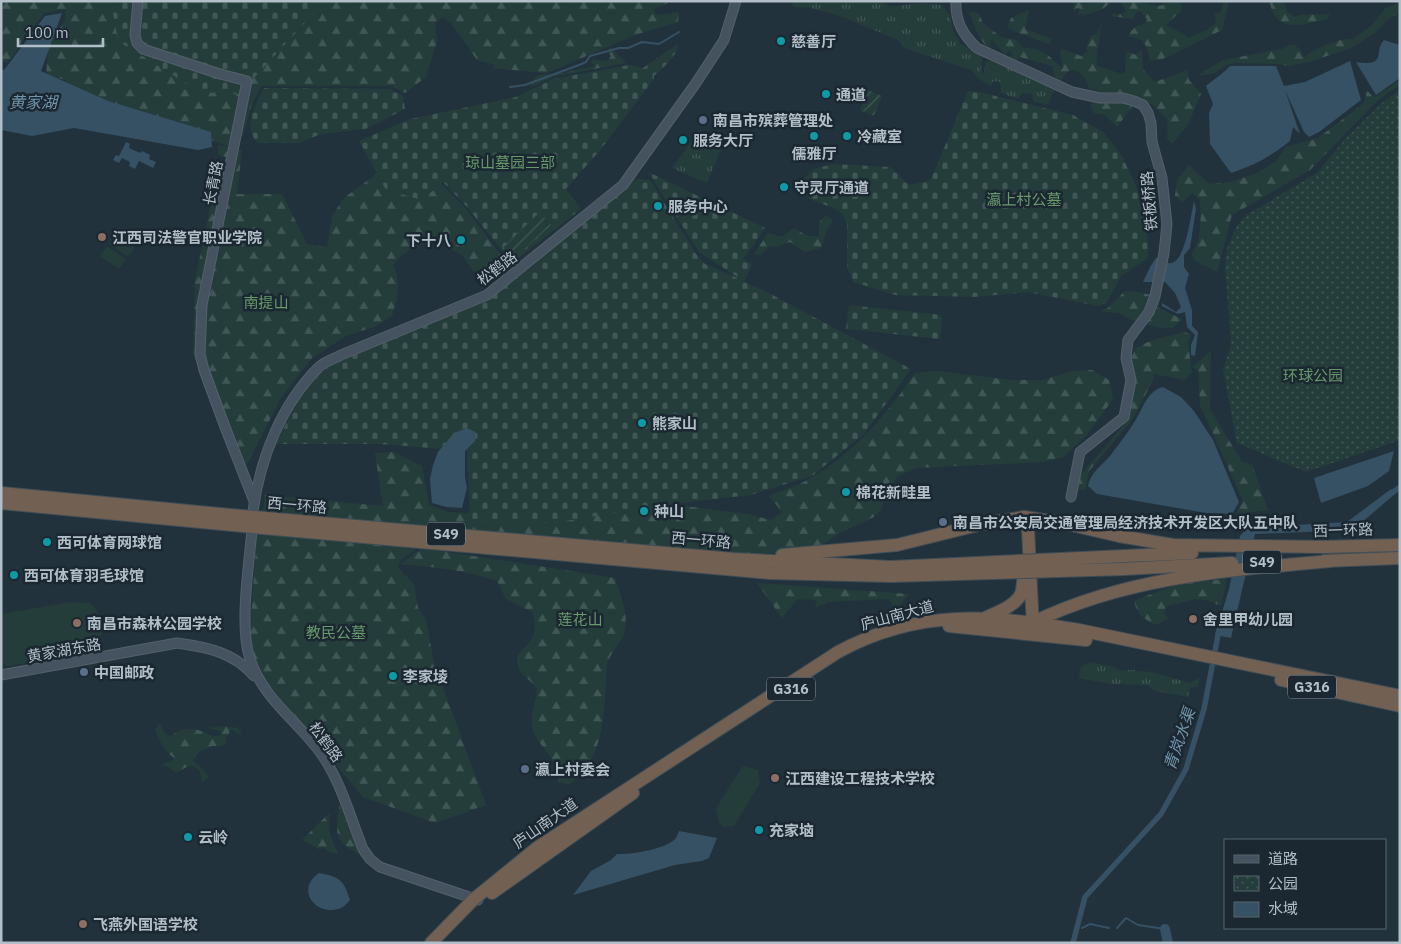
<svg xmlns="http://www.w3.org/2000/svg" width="1401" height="944" font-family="'IBM Plex Sans','Noto Sans SC',sans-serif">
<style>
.grass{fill:url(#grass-tufts)}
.forest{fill:url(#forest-firs)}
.cemetery{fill:url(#cemetery-stones)}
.park{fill:url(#park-dots)}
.garden{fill:url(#garden-furrows)}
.pitch{fill:#243d3b}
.water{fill:#365163}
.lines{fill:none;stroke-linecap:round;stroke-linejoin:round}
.stream{stroke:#365163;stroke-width:2}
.canal{stroke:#365163;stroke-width:5.5}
.river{stroke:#365163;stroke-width:10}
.secondary-casing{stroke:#54616a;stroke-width:11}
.highway-casing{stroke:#414e57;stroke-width:14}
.secondary{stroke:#44535f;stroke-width:9}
.highway{stroke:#726153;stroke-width:12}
.highway-bridge-casing{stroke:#414e57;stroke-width:14;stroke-linecap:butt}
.highway-bridge{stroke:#726153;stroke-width:12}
.culture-dot{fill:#0f9aa8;stroke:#1b2831;stroke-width:2}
.service-dot{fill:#5c6f8a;stroke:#1b2831;stroke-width:2}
.education-dot{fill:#8d6e63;stroke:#1b2831;stroke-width:2}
.labels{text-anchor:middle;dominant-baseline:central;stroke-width:5;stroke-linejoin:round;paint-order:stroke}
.shield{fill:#1b2831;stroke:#85919b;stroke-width:1}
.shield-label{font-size:14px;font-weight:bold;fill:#b2bec8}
.poi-label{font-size:15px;font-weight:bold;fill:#b2bec8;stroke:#1b2831;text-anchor:start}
.park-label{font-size:15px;fill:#68996b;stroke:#1b2831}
.street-label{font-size:15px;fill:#b2bec8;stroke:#1b2831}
.water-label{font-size:16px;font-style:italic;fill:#7195ab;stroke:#1b2831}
</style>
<defs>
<pattern id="grass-tufts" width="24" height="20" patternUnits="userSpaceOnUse" patternTransform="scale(1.25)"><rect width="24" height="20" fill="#243d3b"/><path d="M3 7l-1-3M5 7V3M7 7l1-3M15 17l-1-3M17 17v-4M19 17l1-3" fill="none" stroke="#415756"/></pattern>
<pattern id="forest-firs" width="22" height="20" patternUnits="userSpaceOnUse" patternTransform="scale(1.25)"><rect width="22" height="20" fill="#243d3b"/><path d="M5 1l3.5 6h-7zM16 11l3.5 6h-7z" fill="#415756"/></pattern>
<pattern id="cemetery-stones" width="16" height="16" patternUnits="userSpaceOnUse" patternTransform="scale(1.25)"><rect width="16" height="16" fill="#243d3b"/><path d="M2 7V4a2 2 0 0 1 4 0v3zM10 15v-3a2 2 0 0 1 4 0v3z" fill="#415756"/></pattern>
<pattern id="park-dots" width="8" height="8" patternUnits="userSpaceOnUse" patternTransform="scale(1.25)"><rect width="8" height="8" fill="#243d3b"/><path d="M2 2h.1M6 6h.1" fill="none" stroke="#415756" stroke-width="1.8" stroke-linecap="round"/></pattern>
<pattern id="garden-furrows" width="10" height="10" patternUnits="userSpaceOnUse" patternTransform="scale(1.25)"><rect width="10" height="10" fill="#243d3b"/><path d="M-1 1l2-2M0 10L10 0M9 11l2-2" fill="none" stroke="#415756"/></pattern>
</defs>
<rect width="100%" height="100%" fill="#22323c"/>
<path class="grass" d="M791,1H880C891,9 900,5 912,4C922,3 932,4 941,5L950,15L953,31L961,44L987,57L982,58L981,73L984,74L986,61H995L1055,89L1048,104L1034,102L1032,94L1022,93L1018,99L1001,93L1000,82L993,81L991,86L979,79L971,70L904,48L898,40L840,16L811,8L794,7Z
M699,131L724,142L707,183L672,168Z
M1089,662L1111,666L1119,670H1132L1151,672L1190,683L1200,678L1198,686L1190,688L1188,697L1155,691L1147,685L1112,684L1079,678L1081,667Z"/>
<path class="forest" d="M1,1H673L653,9L657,15L679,12L678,22L635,35L547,73L492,68L496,65L477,60L451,23L443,17L435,23L437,41L426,77L405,93L392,86H262L252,104L243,135L237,143L227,146L198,135L95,104L63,79L46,78L48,46L65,20V9L45,13L25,36L14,55L7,62L1,61Z
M1073,1H1081L1083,4L1095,3L1096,1H1112C1104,10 1090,16 1078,14L1080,9L1077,8L1074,12Z
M1120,1H1137L1158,6L1163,5V1H1181V11L1166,25C1173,30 1183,32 1188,38L1207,30L1215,24L1216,17L1214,13H1220L1224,1H1229L1222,30L1163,59L1150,61L1147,48L1142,40L1128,36C1132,29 1136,25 1145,24L1147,19L1140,11L1136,12L1133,19L1111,16L1112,14H1122L1127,12Z
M1269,1H1283L1287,12L1295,17L1299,15L1330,14L1327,19C1311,22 1287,32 1275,16C1272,12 1271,6 1269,1Z
M1400,3V12L1387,20L1375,33L1351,48L1309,62L1288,66L1280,64L1234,63L1226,65L1215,73L1197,76L1223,60L1282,49L1293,44L1301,50L1304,58L1309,53L1328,44L1344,39H1353L1371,26L1386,8Z
M1029,10L1025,29L1052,39L1049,44L1011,30L1007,27L1011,18Z
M969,12H974L979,14L983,23L1001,37L1016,40L1022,47L1039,50L1049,56L1063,69L1060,51L1063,49L1081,56L1087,52V45L1091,36L1097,34L1101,23L1096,65L1121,74L1125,72L1126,51L1136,55L1142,50L1143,69L1155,82L1187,70L1189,80L1201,94L1188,125L1171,144L1167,138L1168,132L1167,119L1153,105L1124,94L1107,96L1098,90L1089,88C1088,81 1078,66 1069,71C1065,73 1064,78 1060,81L1055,77L1052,66L1020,57L1016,60L1009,58L1013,54L1009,50L1006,55L991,39V48C980,45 974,23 969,12Z
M610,47L626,63L552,77L530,88L534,78L538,75L563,73L595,66L591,62L593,59L603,61L608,60L611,56L607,51Z
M1400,80V85L1379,99L1310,170L1232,215L1217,272L1194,260L1192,254C1202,238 1201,218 1200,200L1192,193L1182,202L1175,196L1177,180L1189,165L1208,183L1213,184L1230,182L1258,173L1276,161L1286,147L1318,138L1364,103L1367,91L1375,97Z
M1093,101L1134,104L1117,127L1105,115L1094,113L1090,106Z
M218,145L242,150L237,194H282L307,244L327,247L332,216L344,198L391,163L422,164L467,210L500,254V263L484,275L474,272L462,255L435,241C417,245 403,250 393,266C402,282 397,298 392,316L374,327L346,336L312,358L281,398L247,464L238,457L206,389L193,352L195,281L213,194L221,195L226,157L218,155Z
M826,216L833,220L826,232L821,248L805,252L790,242L777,247L769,246L761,255L754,254L768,233L782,237L794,228L807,236H819V222Z
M1125,291L1137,292L1161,297L1158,308L1182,319L1172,328L1157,327L1131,320L1122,314L1100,311L1108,308Z
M1185,332L1191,335L1188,344L1192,372L1185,380L1154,374V378L1132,420L1089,471L1085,490H1079V477L1127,421L1134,389L1131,358L1136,348L1152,340Z
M1211,351L1210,409L1242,462L1252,464L1268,510L1236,514L1243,501L1200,405L1198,370L1192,367Z
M1092,370L1109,380L1113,399L1086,436L1063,457L1043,462L916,468L898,476L887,492L881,510L874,517L838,534L813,551L732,555L263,514L265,495L383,506L375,453L394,452L422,466L429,505L448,512L556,520L668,504L748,514L771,520L782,512L769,496C783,490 801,485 814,476C856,451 888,413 915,373L937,371L1010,380H1043L1072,371Z
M257,531L421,545L400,561L398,568L414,584L418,608L426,620L434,663L486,805L435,823L363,797L262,676L253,658L250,636Z
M422,548L615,578C620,595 631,618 623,636C618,646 611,653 607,663C604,705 607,761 568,785L559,782C557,776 556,769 554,763C548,750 534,741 532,726C530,712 537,701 537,688C527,676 516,674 517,656C531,641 540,634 532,612L506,599L497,581C466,570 433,567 401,564Z
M1226,579V585L1221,606L1207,600L1196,599L1167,606L1163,613L1168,618L1156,625C1144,619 1138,615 1134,602L1138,599L1179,584Z
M757,583L909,594L896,610L889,599L829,602L815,608L817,600L797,599L782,618Z
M160,723L164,732L170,737C182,725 200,728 213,737L221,735V731L208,728L223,726L238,728L242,735L230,729L229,734L225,738L227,743L222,746H213L198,752L193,761L202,768L209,778L202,782L200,771C190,762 186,768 176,773L167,766H162L167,762L176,759C165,753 160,741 155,730Z
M340,801L365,857C331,841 336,835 340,801Z
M330,814C328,828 330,839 338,852L332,853L324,848L319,849L302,840L327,815Z"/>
<path class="cemetery" d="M111,1H325L239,94L200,92L118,41Z
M678,44C678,55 662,69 654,76V79L601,149L566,189L581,209L512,263L467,207L443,182L422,200L386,190L359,141L410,119L516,97L553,79L629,65L643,68Z
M264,88L390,89L403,96L405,109L366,129L321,134L299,143H258C242,127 255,105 264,88Z
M968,91L979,92L1073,115L1103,132L1122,156L1136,186L1147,223L1148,258L1121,276L1107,302L1098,306L1028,292L974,297L895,295L853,282L847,266V224L843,215L838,210L810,199L797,185L814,169L833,164L890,167L909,185L928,181L932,177Z
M648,172L765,228L743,259L752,264L744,282L765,291L911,369L864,434L812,476L750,495L664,505L553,523L470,521L467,451L380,444H276L301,394L333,361L490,298L636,179L650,180L696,254L705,264L742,280L699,252Z
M849,305L942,315L940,339L846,329Z"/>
<path class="park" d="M1400,90V440L1306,472L1237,443L1223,369L1231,345L1225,267L1227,249L1236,227L1245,216L1317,173L1345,139L1382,103Z"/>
<path class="garden" d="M868,90L882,96L874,116L860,110Z
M544,208L543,216L551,225L514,259L503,247Z"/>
<path class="pitch" d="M116,234L135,247L128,257L109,244Z
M107,246L126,259L119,269L100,256Z
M71,602L90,603C107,618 107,639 88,652L8,666L1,663V614Z
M745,766L758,770L760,783L734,826L724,827L719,823L716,808L742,767Z"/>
<path class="water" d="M62,13L41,71L108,101L211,132L212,147L198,150L74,128L32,136L1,130V69L4,70L45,16Z
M1384,40L1400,45V78L1376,95L1356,62C1388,67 1373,52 1384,40Z
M1350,61L1361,100L1319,132L1309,137L1304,132L1285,90L1300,134L1293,127L1290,141C1268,158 1257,164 1231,173L1210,144L1209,113L1213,104L1206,86C1214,79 1223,74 1230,66H1276L1284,86L1305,82Z
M126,142L130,144L129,148L140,153L142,151L150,155L149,159L156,162L153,168L139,161L135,169L129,166L130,162L122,158L119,163L113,160L116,155L119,156Z
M1194,201L1196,209L1190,248L1184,255V267L1189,274L1185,288L1192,310V326L1198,332L1195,356L1191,355V345L1195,335L1187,327L1185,312L1178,314L1162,306V303L1176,312L1181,307L1175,293L1165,282H1143L1150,267L1156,258C1161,260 1167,264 1172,263C1186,259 1191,214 1194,201Z
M1163,387L1181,397L1194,411L1213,440L1239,502L1232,514L1206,513L1097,494L1088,486C1091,472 1101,466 1110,456C1122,440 1134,425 1142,408C1147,398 1153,389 1163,387Z
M467,428L475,432V441L465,451V477L467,488L462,508L446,507L432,503L430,479L433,465L438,452L454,433Z
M1394,451L1389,471L1368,486L1321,503L1314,478Z
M1391,489L1396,493L1353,530L1255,534L1231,638L1215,635L1229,589L1240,536L1247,528L1347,522Z
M679,831L717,838L709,858L702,861L675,865L573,895L591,871L611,860L617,854C629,855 668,849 676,838C677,836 678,833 679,831Z
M319,873C340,877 344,880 350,900C347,903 344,907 341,908C317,918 294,890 319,873Z"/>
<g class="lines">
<path class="stream" d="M510,87L525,85L579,65L586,62L590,56L619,48H628L642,42L659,44L679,32
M1082,928L1090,924L1109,928
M1117,928L1126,918L1138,925L1165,929"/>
<path class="canal" d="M1389,495L1400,487
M1073,943L1085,897L1161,814L1186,769L1204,709L1219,630"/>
<path class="river" d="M1165,929L1168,943"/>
<g class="secondary-casing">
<path id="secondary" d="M138,1L135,35L137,43L143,49L220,74L247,81L202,305L200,354L204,370L225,427L254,501
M956,1C955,21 963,35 977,48L1072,92L1100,98H1123L1134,101L1143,105L1148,113L1151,123L1152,142L1162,178L1167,224L1164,253L1155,296L1149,312L1128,340L1126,358L1131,380L1124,417L1080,452L1071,497
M253,511C260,459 281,405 318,368C323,362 334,359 341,355L487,295L623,185L696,83L724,40L736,1
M252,530C249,565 239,627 250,659C262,697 297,721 320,752C340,779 351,819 363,849L370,859L380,867L478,900
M1,675L177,643C206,647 234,652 254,676"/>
</g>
<g class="highway-casing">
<path id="highway" d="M1,493L230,515L734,559L891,567
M1,503L263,528L770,573L891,576
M1024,517L1028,529L1033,628
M1320,547L1400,545
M782,555L897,545L982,524L1024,517L1063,523L1119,536L1173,545L1328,547
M1125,556L1192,553
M1324,561L1400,558
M1124,569L1232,563
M987,617C998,612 1015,606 1021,594C1023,588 1023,579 1024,573
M1034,622C1126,577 1230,570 1331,561
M949,626L1086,640
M1281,680L1400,706
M492,893L633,793
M431,943L474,899L538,847L838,652C919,608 991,615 1079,630L1400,696"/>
</g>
<use href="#secondary" class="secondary"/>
<use href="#highway" class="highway"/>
<g class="highway-bridge-casing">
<path id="highway-bridge" d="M891,567L1125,556
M891,576L1124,569"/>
</g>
<use href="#highway-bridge" class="highway-bridge"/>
</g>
<g class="culture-dot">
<circle cx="781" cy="41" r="5"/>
<circle cx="826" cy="94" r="5"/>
<circle cx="814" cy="136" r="5"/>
<circle cx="847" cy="136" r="5"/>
<circle cx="683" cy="140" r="5"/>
<circle cx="784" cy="187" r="5"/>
<circle cx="658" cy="206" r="5"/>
<circle cx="461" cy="240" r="5"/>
<circle cx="642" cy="423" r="5"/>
<circle cx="846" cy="492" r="5"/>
<circle cx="644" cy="511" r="5"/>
<circle cx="47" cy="542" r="5"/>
<circle cx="14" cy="575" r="5"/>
<circle cx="393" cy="676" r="5"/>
<circle cx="759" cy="830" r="5"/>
<circle cx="188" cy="837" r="5"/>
</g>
<g class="service-dot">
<circle cx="703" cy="120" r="5"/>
<circle cx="943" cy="522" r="5"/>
<circle cx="84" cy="672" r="5"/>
<circle cx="525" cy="769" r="5"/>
</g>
<g class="education-dot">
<circle cx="102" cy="237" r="5"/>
<circle cx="1193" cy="619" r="5"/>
<circle cx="77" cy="623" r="5"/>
<circle cx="775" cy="778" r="5"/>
<circle cx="83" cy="924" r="5"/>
</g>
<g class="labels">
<g class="shield">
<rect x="427" y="522.5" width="38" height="23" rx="4"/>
<rect x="1243" y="550.5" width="38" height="23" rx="4"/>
<rect x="1288" y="675.5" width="48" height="23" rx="4"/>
<rect x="767" y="677.5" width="48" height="23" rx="4"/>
</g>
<g class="shield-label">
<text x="446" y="534">S49</text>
<text x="1262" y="562">S49</text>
<text x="1312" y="687">G316</text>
<text x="791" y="689">G316</text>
</g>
<g class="poi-label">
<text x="791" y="41">慈善厅</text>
<text x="836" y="94">通道</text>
<text x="713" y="120">南昌市殡葬管理处</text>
<text x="857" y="136">冷藏室</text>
<text x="693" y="140">服务大厅</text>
<text x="814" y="153" text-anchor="middle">儒雅厅</text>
<text x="794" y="187">守灵厅通道</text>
<text x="668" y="206">服务中心</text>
<text x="112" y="237">江西司法警官职业学院</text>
<text x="451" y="240" text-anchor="end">下十八</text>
<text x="652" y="423">熊家山</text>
<text x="856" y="492">棉花新畦里</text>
<text x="654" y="511">种山</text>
<text x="953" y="522">南昌市公安局交通管理局经济技术开发区大队五中队</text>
<text x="57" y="542">西可体育网球馆</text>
<text x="24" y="575">西可体育羽毛球馆</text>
<text x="1203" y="619">舍里甲幼儿园</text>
<text x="87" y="623">南昌市森林公园学校</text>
<text x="94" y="672">中国邮政</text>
<text x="403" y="676">李家堎</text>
<text x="535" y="769">瀛上村委会</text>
<text x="785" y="778">江西建设工程技术学校</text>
<text x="769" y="830">充家垴</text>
<text x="198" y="837">云岭</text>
<text x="93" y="924">飞燕外国语学校</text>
</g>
<g class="park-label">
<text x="510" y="162">琼山墓园三部</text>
<text x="1024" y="199">瀛上村公墓</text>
<text x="266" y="302">南提山</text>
<text x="1313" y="375">环球公园</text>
<text x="580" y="619">莲花山</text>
<text x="336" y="632">教民公墓</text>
</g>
<g class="street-label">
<text transform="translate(213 183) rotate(-79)">长青路</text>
<text transform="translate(1149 201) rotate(-95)">铁板桥路</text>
<text transform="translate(497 268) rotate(-37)">松鹤路</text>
<text transform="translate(297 505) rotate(5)">西一环路</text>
<text transform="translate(1343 530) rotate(-2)">西一环路</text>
<text transform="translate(701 540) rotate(5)">西一环路</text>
<text transform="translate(897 615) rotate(-15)">庐山南大道</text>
<text transform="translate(64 650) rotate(-10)">黄家湖东路</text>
<text transform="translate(326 742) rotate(54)">松鹤路</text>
<text transform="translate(545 823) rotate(-35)">庐山南大道</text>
</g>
<g class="water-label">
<text x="33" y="102">黄家湖</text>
<text transform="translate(1179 739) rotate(-71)">青岚水渠</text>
</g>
</g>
<rect width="1401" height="944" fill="none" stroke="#b2bec8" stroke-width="5"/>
<rect x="1224" y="839" width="162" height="90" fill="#1b2831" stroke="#57646d"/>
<rect x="1234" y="855" width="25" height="8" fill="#44535f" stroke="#57646d"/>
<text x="1268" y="864" font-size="15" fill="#b2bec8">道路</text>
<rect x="1234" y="876" width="25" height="15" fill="url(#park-dots)" stroke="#57646d"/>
<text x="1268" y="889" font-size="15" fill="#b2bec8">公园</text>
<rect x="1234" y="902" width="25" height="15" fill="#365163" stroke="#57646d"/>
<text x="1268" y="914" font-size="15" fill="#b2bec8">水域</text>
<path d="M18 38v8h85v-8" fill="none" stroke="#b2bec8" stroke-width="2.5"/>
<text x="25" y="38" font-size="15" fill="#b2bec8" stroke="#1b2831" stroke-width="4" paint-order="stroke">100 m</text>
</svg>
